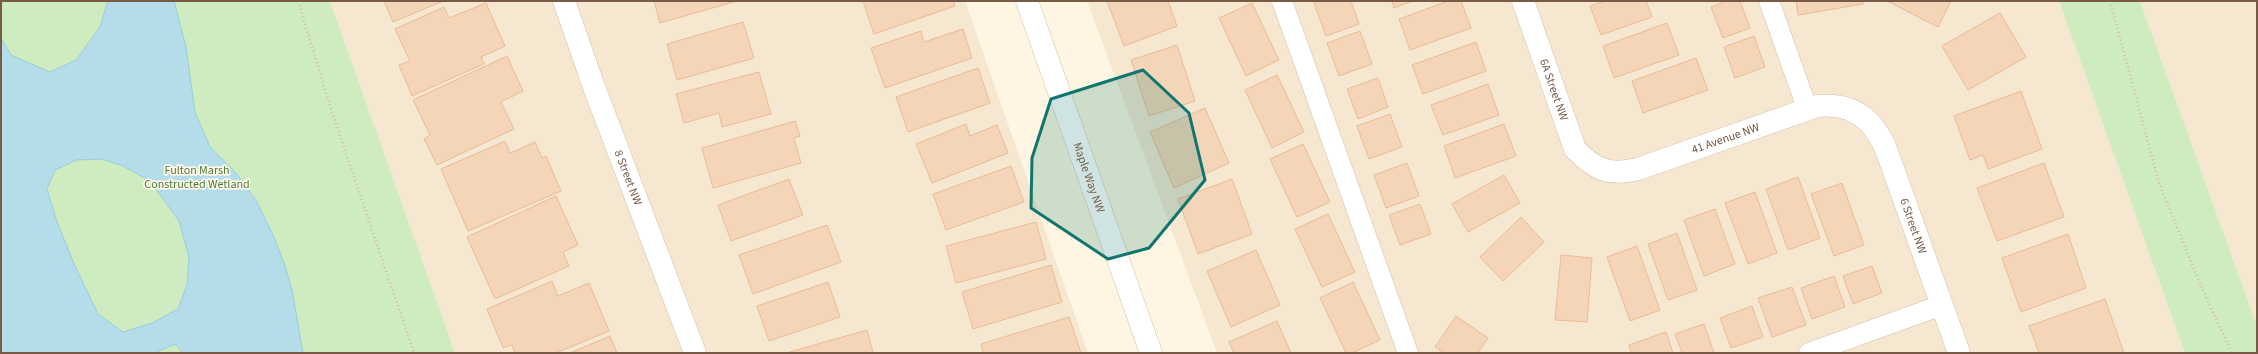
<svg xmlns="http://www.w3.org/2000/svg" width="2258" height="354" font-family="'Source Sans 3',sans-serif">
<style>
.residential{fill:#f6e7d0}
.green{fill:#ceecbf}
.water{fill:#b5dde9;stroke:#9accdb;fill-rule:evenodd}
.building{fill:#f5d5b7;stroke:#e9bc96}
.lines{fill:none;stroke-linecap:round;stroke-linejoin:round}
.lane-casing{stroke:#d2bfaa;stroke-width:21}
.street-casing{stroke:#d2bfaa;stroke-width:23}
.path{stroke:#dab89a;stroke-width:2.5;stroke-dasharray:1 3;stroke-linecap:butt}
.lane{stroke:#fff;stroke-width:20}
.street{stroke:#fff;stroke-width:22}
.marked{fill:#0f766e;fill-opacity:0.2;stroke:#0f766e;stroke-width:3;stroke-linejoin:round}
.labels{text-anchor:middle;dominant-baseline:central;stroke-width:3.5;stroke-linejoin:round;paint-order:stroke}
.street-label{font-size:12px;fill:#775b46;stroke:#fff8ea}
.park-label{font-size:12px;fill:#4c7e3d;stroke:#fff8ea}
</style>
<rect width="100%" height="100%" fill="#fef5e2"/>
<path class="residential" d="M330,1H965L1088,353H455Z
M1087,1H2059L2185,353H1217Z
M2140,1H2257V326Z"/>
<path class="green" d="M1,1H330L455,353H1Z
M2059,1H2140L2257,326V353H2185Z"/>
<path class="water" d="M108,1H174L186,47L195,112L210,147L237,174L257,202L273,235L284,263L292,290L303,353H183L175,344L154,353H1V38L11,55L50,72L76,60L100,27ZM102,159L123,166L150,181L179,221L189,257L187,285L178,309L152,323L123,332L98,314L75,266L57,222L47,189L55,170L76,160Z"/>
<path class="building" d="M384,1H443L393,22Z
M654,1H737L660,23Z
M863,1H953L955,6L874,34Z
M1107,1H1168L1177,26L1124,46Z
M1319,1H1351L1359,24L1326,36L1314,3Z
M1392,1H1413L1394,8Z
M1448,1H1461L1471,28L1410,50L1399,19Z
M1605,1H1646L1652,17L1601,35L1590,6Z
M1727,1H1740L1750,28L1723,38L1711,7Z
M1796,1H1863V4L1798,15Z
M1887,1H1951L1938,27Z
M486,3L505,46L481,57L484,64L412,96L399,65L410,61L395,29L444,7L449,18Z
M1252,3L1279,60L1246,76L1219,18Z
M2000,13L2026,57L1968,90L1942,46Z
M743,22L754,58L677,80L667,44Z
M1667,23L1679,55L1614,78L1603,46Z
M963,29L972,58L885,88L871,48L921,31L924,42Z
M1360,31L1372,64L1339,76L1327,43Z
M1754,36L1765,67L1735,78L1724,47Z
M1476,42L1486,71L1423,94L1412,65Z
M1177,45L1195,101L1149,116L1131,60Z
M507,56L523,91L501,102L514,129L437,165L424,139L430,135L413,100Z
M1696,58L1708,90L1643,113L1632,81Z
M978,68L990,103L908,132L896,97Z
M759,72L771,114L722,127L719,113L684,123L676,94Z
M1277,75L1304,132L1272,148L1245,90Z
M1378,78L1388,107L1358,119L1347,89Z
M1488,84L1499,115L1443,135L1431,105Z
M2021,91L2042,149L1988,169L1983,155L1970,160L1954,116Z
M1205,108L1229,163L1174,188L1150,132Z
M1390,114L1402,147L1369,159L1357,126Z
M795,121L800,136L794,138L801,163L713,188L702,148Z
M966,124L970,136L997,125L1008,153L932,183L916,144Z
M1504,124L1516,156L1455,178L1444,146Z
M505,141L510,153L535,142L542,158L546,156L561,191L468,231L441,169Z
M1303,144L1330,202L1297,217L1270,159Z
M1407,163L1419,196L1386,208L1374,175Z
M2044,163L2064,217L1997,241L1977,188Z
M1011,166L1024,202L946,230L933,194Z
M1504,175L1520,203L1468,232L1452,204Z
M1798,177L1820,238L1788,250L1766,189Z
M789,179L803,215L731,241L718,205Z
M1232,179L1252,234L1198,254L1178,199Z
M1842,183L1864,245L1834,256L1811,194Z
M1755,192L1777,253L1748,264L1725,203Z
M556,196L578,245L563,252L569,266L495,299L467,237Z
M1420,204L1431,234L1400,245L1389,215Z
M1715,209L1735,264L1704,276L1684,220Z
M1328,214L1355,272L1322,287L1295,229Z
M1521,217L1544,242L1503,281L1480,257Z
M1036,222L1046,259L956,283L946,246Z
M827,225L841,262L753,294L739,255Z
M1677,233L1697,290L1668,300L1648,244Z
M2068,234L2086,288L2021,312L2002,258Z
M1637,246L1660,310L1630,321L1607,257Z
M1256,250L1280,305L1231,327L1207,271Z
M1561,255L1592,258L1587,322L1555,320Z
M1051,265L1062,302L973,329L962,292Z
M1872,266L1882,293L1853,304L1843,276Z
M1834,276L1845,307L1812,319L1801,288Z
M552,281L558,296L589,283L609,331L556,353H515L512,345L503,348L487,309Z
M828,282L840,317L769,341L757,306Z
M1353,282L1380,340L1352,353H1346L1320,298Z
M1792,287L1806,325L1772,337L1758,298Z
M2105,299L2124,353H2039L2029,326Z
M1752,306L1763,337L1731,348L1720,318Z
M1456,316L1488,338L1478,353H1444L1435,347Z
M1069,317L1081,353H983L981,344Z
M1277,321L1291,353H1234L1229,342Z
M1704,324L1714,353H1682L1675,334Z
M867,330L873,353H786Z
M1666,332L1673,353H1631L1629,345Z
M610,336L617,353H570Z"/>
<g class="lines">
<g class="lane-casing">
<path id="lane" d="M1282,1L1408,353
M1769,1L1807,108
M1809,353L1942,305"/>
</g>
<g class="street-casing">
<g id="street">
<path id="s1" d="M564,1L594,87L695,353"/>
<path id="s2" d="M1027,1L1151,353"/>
<path id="s3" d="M1523,1L1575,149C1595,170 1609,176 1638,169L1817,106C1852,103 1872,117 1886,149L1959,353"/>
</g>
</g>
<path class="path" d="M298,1L333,115L414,353
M2110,1L2159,183L2203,291L2232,353"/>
<use href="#lane" class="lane"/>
<use href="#street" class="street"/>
</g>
<path class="marked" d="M1143,70L1189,113L1205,180L1149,248L1108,259L1031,208L1032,158L1051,99Z"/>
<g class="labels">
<g class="street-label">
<text stroke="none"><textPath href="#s3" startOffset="94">6A Street NW</textPath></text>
<text stroke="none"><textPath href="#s3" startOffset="320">41 Avenue NW</textPath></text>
<text stroke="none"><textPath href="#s1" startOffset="188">8 Street NW</textPath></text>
<text stroke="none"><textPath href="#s2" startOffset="187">Maple Way NW</textPath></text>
<text stroke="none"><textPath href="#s3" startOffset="587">6 Street NW</textPath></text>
</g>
<g class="park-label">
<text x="197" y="170">Fulton Marsh<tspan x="197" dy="14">Constructed Wetland</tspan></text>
</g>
</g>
<rect width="2258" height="354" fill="none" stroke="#775b46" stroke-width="4"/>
</svg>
